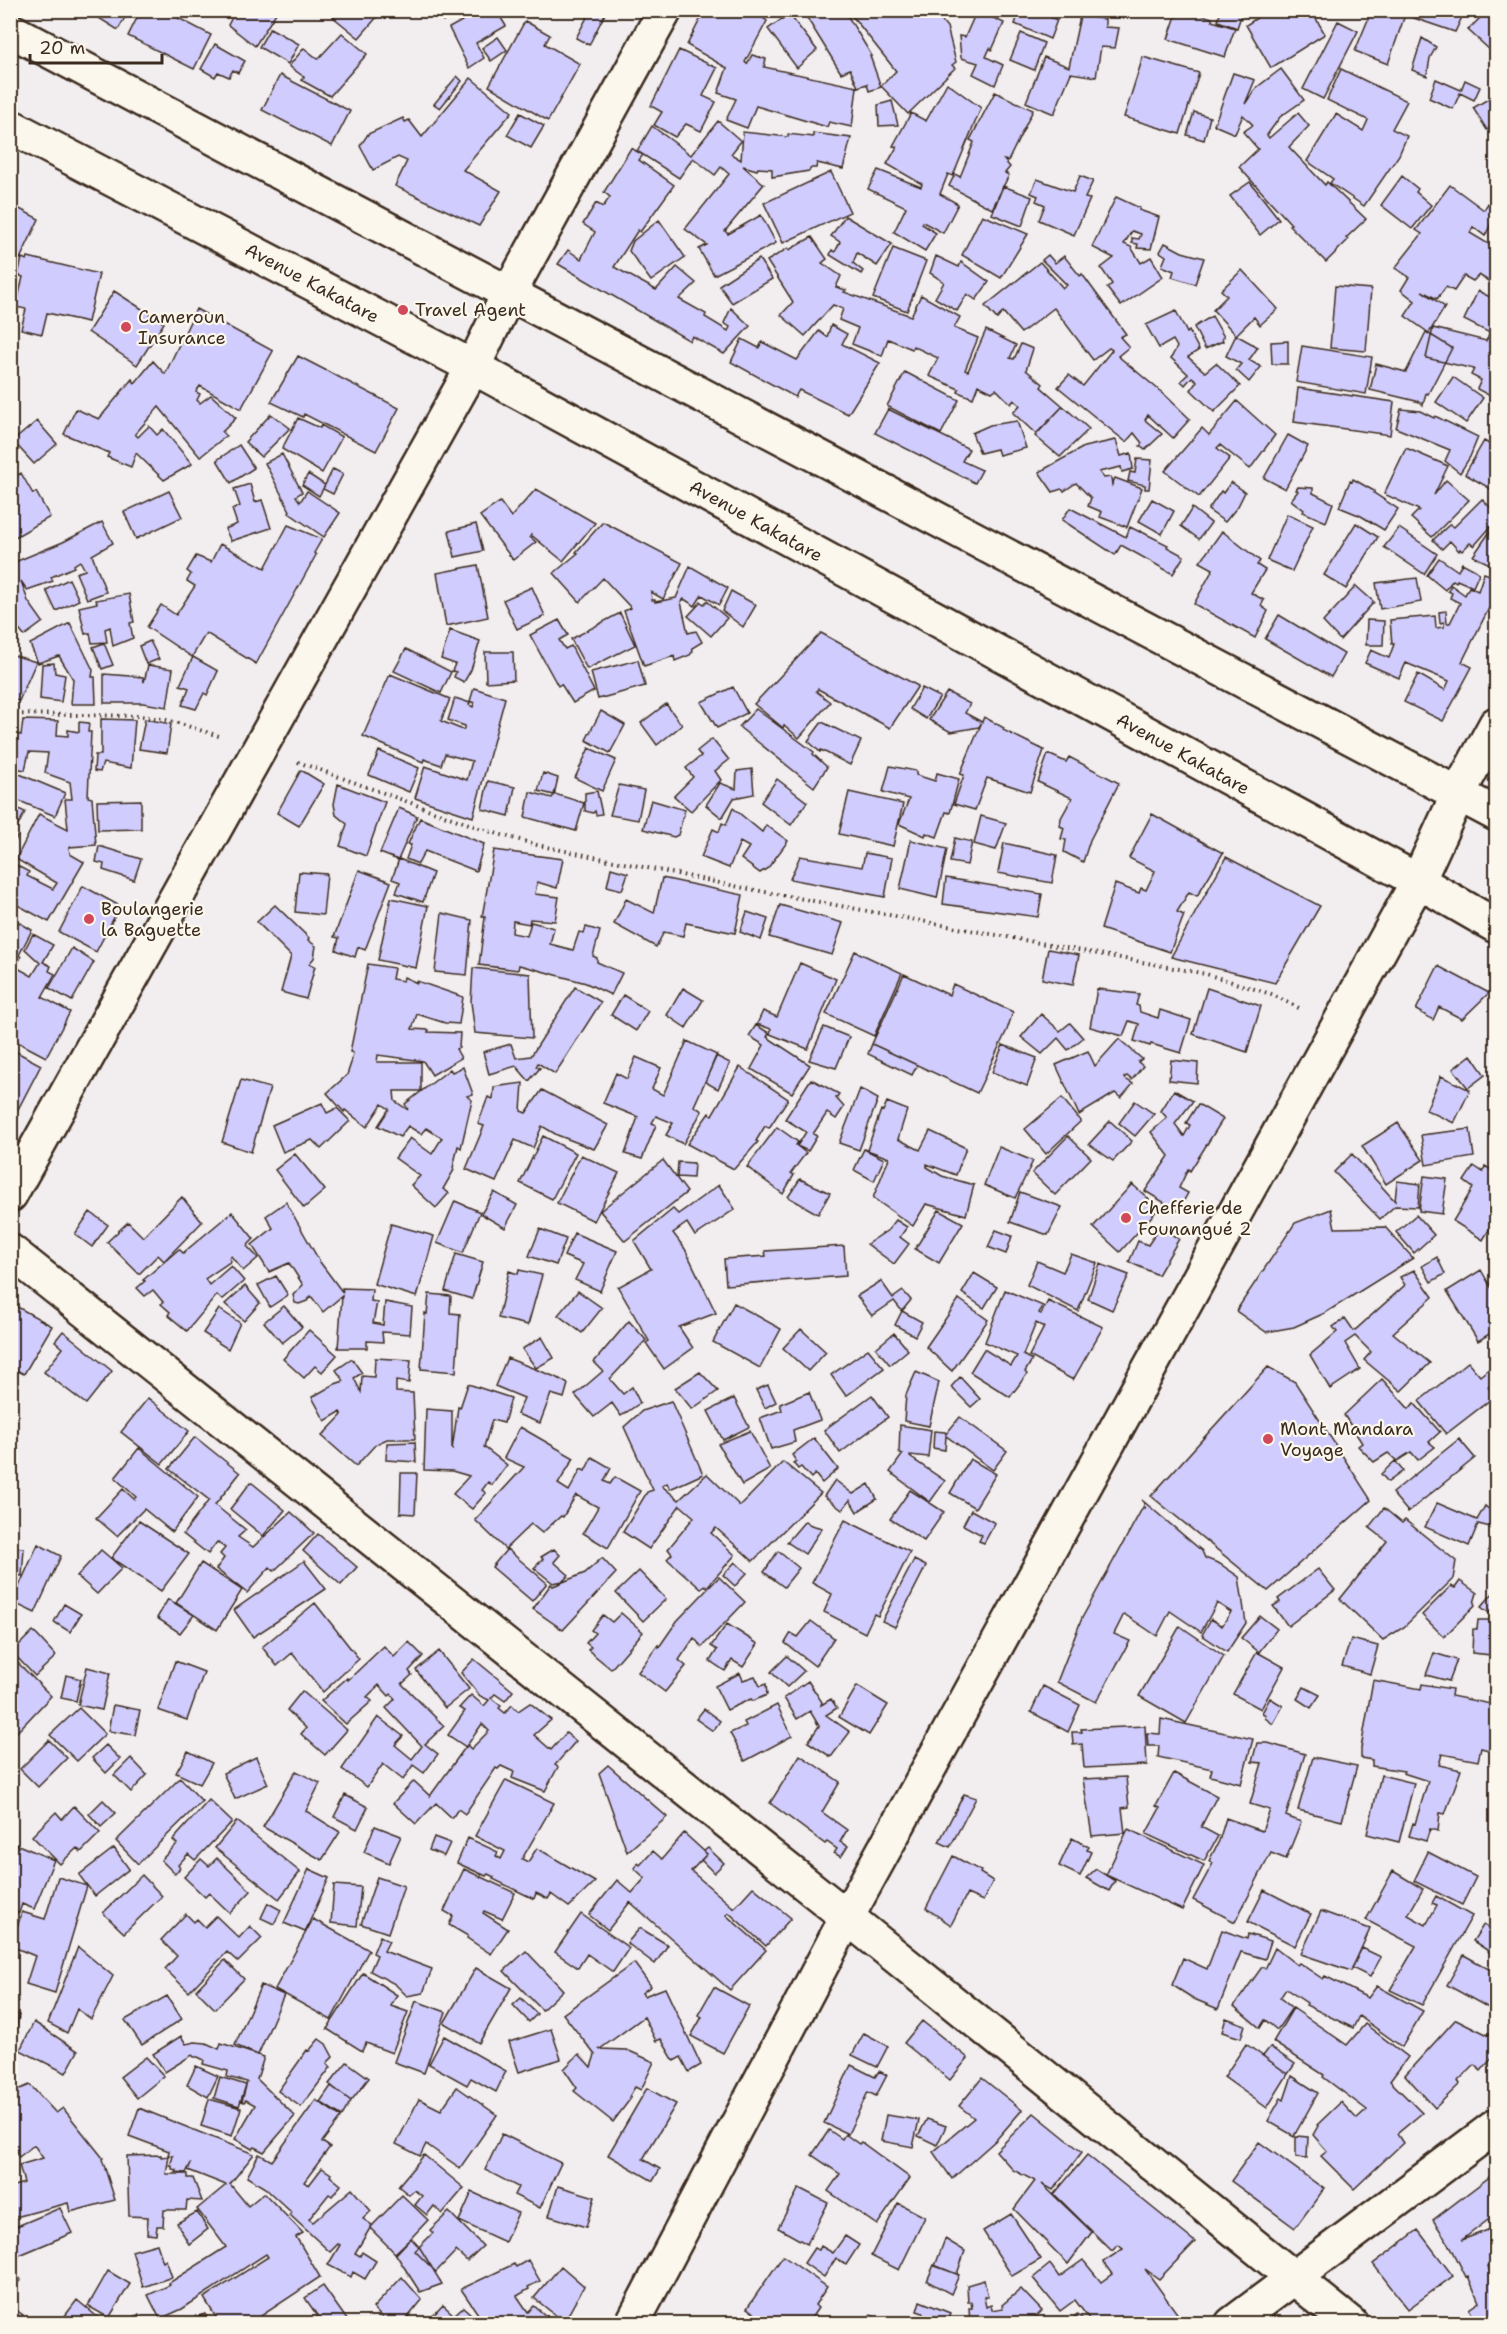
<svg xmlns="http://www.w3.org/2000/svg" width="1507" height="2334" font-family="'Shantell Sans',sans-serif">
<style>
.building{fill:#d0ccfe;stroke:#3b2a1e;stroke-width:1.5}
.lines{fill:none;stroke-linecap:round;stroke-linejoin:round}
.street-casing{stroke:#3b2a1e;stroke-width:38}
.secondary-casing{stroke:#3b2a1e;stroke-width:38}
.primary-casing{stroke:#3b2a1e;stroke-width:38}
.path{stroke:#3b2a1e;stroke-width:4;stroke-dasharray:1.5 4.5;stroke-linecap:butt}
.street{stroke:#fbf7ec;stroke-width:33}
.secondary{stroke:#fbf7ec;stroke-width:33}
.primary{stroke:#fbf7ec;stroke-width:33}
.poi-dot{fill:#d1495b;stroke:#fbf7ec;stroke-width:2}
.labels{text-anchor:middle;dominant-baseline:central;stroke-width:4.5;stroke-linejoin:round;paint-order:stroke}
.street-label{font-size:18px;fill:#3b2a1e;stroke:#fbf7ec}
.poi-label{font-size:18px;fill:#3b2a1e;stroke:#fbf7ec;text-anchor:start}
</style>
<rect width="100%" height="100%" fill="#f2eef0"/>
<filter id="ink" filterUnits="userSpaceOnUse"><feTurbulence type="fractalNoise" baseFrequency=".0167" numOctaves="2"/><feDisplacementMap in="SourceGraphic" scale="12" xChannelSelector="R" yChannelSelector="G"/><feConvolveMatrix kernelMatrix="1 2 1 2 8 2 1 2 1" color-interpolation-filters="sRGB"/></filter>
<g filter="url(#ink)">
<path class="building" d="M86,10H129L118,30Z
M141,10H163L211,35L194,69L128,36Z
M236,10H278L255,46L228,25Z
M339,10H383L359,38L333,17Z
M437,10H496L506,26L476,43L484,58L469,68L449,28L462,21L457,13L443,21Z
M591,10H607L589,45L576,38Z
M705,10H752L767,21L745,62L747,64L752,55L766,59L764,67L857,87L852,127L829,122L827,127L756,106L747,128L726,120L736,99L718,93L727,68L687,45Z
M802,10H844L872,56H870L881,87L869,91L867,84L858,87L850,69L841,73Z
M861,10H933L947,27L956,62L952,65L955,68L908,114L881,86L896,71L853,17Z
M977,10L1004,23L992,50L990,48L986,57L1003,65L995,85L973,74L978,63L961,58L959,36L965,37Z
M1020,10H1033L1057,20L1050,39L1015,24Z
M1178,10H1187L1212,18V21L1235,28L1225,57L1168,39Z
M1221,10H1235L1242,13L1237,28L1218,21Z
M1269,10H1311L1325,34L1271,68L1246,25Z
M1372,10H1391L1399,13L1400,10H1474L1470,16L1464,13L1455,32L1405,15L1388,64L1355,51Z
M1488,10H1496V46L1491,51L1468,30Z
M789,14L817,50L797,68L768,29Z
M1080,16L1105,19V27L1119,28L1115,48L1101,47L1096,77L1071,73L1054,114L1026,102L1044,57L1069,67Z
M525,21L550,35L545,44L580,64L548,121L489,86Z
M1338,21L1358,31L1323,99L1303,89Z
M270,28L299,44L288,64L259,47Z
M342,33L367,54L330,96L301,80L304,77L289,66L304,48L318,59Z
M1021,33L1044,43L1034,70L1010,60Z
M498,37L507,50L491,61L482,48Z
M1422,38L1436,47L1430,58L1427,76L1412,70Z
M215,44L245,61L238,73L233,70L229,77L218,72L215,77L201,69Z
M679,50L717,68L703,96L716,102L701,131L686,124L675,137L654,125L662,112L651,106Z
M1143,57L1199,73L1180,134L1124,117Z
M1281,69L1304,100L1280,117L1267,135L1269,138L1298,113L1309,126L1289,147L1325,185L1327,182L1366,219L1346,238L1348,240L1326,262L1289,225L1291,224L1239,167L1258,149L1243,132L1253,125L1243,115L1235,134L1214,125L1233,73L1255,80L1245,104L1256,88Z
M1341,69L1407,101L1392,129L1407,136L1399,155L1364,206L1330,183L1333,179L1307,161L1336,114L1363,131L1368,120L1327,100Z
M280,75L350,111L332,146L262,110Z
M457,76L462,81L440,108L434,104Z
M471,78L512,112L463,170L501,191L479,226L395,186L407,161L398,157L373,170L360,146L368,134L403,118L405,122L409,120L422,137Z
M1436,79L1461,90L1465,80L1480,87L1474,100L1460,93L1453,109L1429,98Z
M947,83L981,108L953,176L948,174L940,194L958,204L943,233L923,222L922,224L936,233L925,251L894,232L906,207L868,189L878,170L921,187L922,184L887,164L897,147L893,146L911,113L926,121Z
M995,92L1033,110L1008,161L1004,160L1010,167L1005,173L1009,175L992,209L949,186L955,174L960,177L974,142L970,140Z
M1493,96L1496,103V124L1487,130L1473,108Z
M892,101L898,125L879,126L878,105Z
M1194,112L1210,117L1204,140L1187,135Z
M520,113L544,126L531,148L507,135Z
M718,121L741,141L731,154L741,160L743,132L788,137V134L813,137V133L851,138L843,169L817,163L816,168H811L809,171L772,177V169L758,168L757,170L743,166L764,184L725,231L728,234L761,215L776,243L714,275L699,249L707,245L685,229L729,174L721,167L715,175L693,158L679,178L637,151L652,126L691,155Z
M631,148L643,155L639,160L674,185L640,232L638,230L614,267L656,290L677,267L696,283L679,299L706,314L705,317L728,331L730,327L724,323L731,308L750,326L724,354L692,336L690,341L558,264L568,250L581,259L595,232L583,224L596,203L603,207L610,197L604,192Z
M831,172L850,212L783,243L764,203Z
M1080,176L1093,181L1085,198L1090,199L1074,235L1039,220L1045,205L1036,201L1038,196L1031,193L1037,179L1073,192Z
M1402,176L1418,189L1416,192L1431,205L1412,229L1381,205Z
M1250,182L1279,219L1260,235L1230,196Z
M1450,185L1484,210L1496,190V223L1493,220L1485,236L1473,227L1470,233L1495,248L1496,245V286L1479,275L1473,281L1464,276L1454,291L1446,287L1437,299L1422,291L1445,307L1429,333L1405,316L1415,301L1401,290L1409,277L1395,268L1422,234L1416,230Z
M1003,186L1032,197L1022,226L992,214Z
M1116,197L1140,208L1139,210L1159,217L1151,249L1137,248L1138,244L1132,243V238L1139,239L1141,234L1132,231L1124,244L1131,247L1141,263L1151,257L1163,277L1121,306L1107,288L1112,284L1101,268L1114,258L1092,247Z
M10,204L39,219L20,259L10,255Z
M982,215L1028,234L1001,278L962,255Z
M845,216L892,244L877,266L857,253L853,263L863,271L861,274L830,255L832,250L835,252L840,242L831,236Z
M659,220L685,257L651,281L629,251L633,241Z
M812,237L827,259L822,263L841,276L836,287L846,290L844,292L911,316L921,295L960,317L954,328L978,338L965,370L968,371L986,330L1016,345L1010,358L1014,359L1021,344L1033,349L1026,370L1043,384L1041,387L1063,406L1036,434L1013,413L1020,405L1014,400L1011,404L996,389L992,392L978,385L973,398L958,392L959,389L929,376L938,358L913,346L912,349L888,339L882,356L852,344L858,328L839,320L843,309L833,305L805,336L781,315L793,302L767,261L788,248L789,250Z
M1165,243L1182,252L1204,258L1195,284L1172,277L1174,271L1162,266L1166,256L1160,252Z
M893,248L926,261L907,311L873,298Z
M1048,255L1055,263L1064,256L1080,276L1082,274L1126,334L1120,337L1129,347L1118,356L1165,395L1190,419L1173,438L1148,415L1145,420L1162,434L1145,450L1140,446L1142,443L1134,433L1126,442L1058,387L1069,375L1083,386L1112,350L1109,348L1093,360L1054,308L1021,333L1003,312L997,319L985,306L1040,262L1063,288L1067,285L1042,260Z
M936,256L959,267L961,262L989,282L976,300L967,294L957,311L935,298L944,282L930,273Z
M28,257L99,274L88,322L47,313L42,334L21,329L26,309L16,307L23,277L18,275L22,258L27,260Z
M759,259L772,279L732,303L719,285Z
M1242,270L1278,309L1260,325L1254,317L1236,335L1213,310L1227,296L1221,290Z
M1335,286L1371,289L1366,351L1330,348Z
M114,291L164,323L137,365L88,332Z
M1478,291L1496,300V399L1477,389L1481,380L1471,375L1474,369L1426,358L1433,328L1486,341L1490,333L1464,320Z
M196,309L273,351L241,409L200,386L196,392L200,394L197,400L200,403L211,395L236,418L222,432L226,436L200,457L159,407L135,434L138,437L149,426L157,435L163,429L192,464L164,480L136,453L131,467L107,457L109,453L64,434L76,409L99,419L132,379L135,383L153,361L165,374Z
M1176,311L1187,333L1189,331L1199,350L1188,357L1205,372L1216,363L1240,386L1214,412L1191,390L1197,381L1192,377L1185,385L1181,381L1188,374L1171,358L1177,347L1173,340L1159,348L1146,325Z
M1212,316L1224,337L1222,338L1223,341L1205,349L1194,327Z
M831,325L847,334L842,344L880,363L848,414L799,390L795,397L731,362L742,339L759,348L762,342L797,360L819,331L827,337Z
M1426,332L1452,348L1428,394L1426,393L1423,405L1420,402L1370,390L1376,364L1406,372Z
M1236,335L1258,347L1249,360L1261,367L1249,382L1236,370L1241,364L1226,356Z
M1288,341V364H1272L1271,342Z
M1302,346L1372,357L1366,394L1296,382Z
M298,356L399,408L376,451L304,414L303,417L271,402Z
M905,372L959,400L941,434L887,406Z
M1453,377L1483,398L1466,423L1436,402Z
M1298,388L1394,402L1390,435L1294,422Z
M1237,401L1275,435L1250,469L1220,445L1217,448L1230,458L1199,497L1165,471L1202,428L1209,435Z
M1063,406L1089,429L1060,457L1035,436Z
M888,409L969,449L962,461L982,470L975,483L875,433Z
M1401,409L1420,411L1434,418L1435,416L1478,437L1470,457L1460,473L1445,461L1450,450L1396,428Z
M271,414L290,428L261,457L245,442Z
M298,418L320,428L321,425L342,437L322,473L282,449Z
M37,421L57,444L34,464L13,441Z
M1017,421L1026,448L999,455L997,449L980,453L972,433L990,425Z
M1288,435L1308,446L1285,489L1264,478Z
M1116,440L1121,456L1131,453L1133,469L1122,472L1121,467L1099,472L1104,478L1111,477L1112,485L1115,478L1142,488L1127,527L1100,517L1102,512L1088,506L1091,498L1076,483L1064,491L1061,489L1053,492L1039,472L1084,447Z
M1484,441L1496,448V492L1465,474Z
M239,445L254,468L231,483L217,460Z
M1406,448L1448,466L1434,495L1446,480L1469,500L1432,537L1411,518L1419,510L1384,494Z
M282,454L302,492L296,496L300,502L307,491L340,513L324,537L289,513L290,511L265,463Z
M1137,459L1152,460L1149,489H1145V485L1128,481L1130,472L1135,473Z
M333,469L343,474L333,494L323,489Z
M21,473L33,494L36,492L50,517L10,540V480Z
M308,474L325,485L319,496L302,485Z
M1353,479L1374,491V493L1398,509L1384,530L1361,516L1339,507L1350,481L1352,482Z
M1231,482L1245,492L1238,506L1225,522L1208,510L1221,491L1223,493Z
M250,484L255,502L262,500L271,528L231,541L225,529L237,524L232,509L240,506L234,489Z
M1298,487L1313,488V493L1333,503L1326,522L1303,512L1304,510L1291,500L1298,491L1296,490Z
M536,489L595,523L563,561L531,535L530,537L536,542L513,560L480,516L500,502L511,517Z
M169,491L182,517L136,539L124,512Z
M1152,499L1174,511L1162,534L1139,521Z
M1482,499L1496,513V516L1492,521L1494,523L1474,546L1470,543L1462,551L1460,549L1459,551L1450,541L1442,549L1433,540L1450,524L1454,527Z
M1070,508L1126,537L1130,527L1140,532V531L1168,545L1167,547L1184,556L1173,574L1121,545L1115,555L1062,520Z
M1192,508L1211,523L1199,539L1181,526Z
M1287,514L1313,526L1292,571L1267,560Z
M102,522L113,543L92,555L106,592L87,599L76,573L85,570L80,561L74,565V567L51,577L53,581L27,590L21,581L28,601L43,622L24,636L10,618V564L63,542Z
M603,522L682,563L663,599L651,592L652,600H655V602L676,598L690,566L728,588L719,605L702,595L695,606L684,599L681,602L688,633L696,631L702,642L692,648L693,651L690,655L675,661L674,656L644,666L624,611L631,608L603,578L580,602L554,573L578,553L576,552Z
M1356,523L1378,537L1346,589L1324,575Z
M1496,523V567L1473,556Z
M476,524L483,551L455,557L449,531Z
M288,525L322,539L314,553L316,555L256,664L206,633L192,657L147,627L161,605L176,615L195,586L187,581L191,574L187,571L196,556L211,562L220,544L265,568Z
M1399,528L1437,554L1424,574L1384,547Z
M1222,531L1260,561L1257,565L1265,570L1251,593L1264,600L1261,606L1268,611L1255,638L1194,604L1213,569L1200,562Z
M1439,558L1458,571L1462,563L1475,570L1479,573L1473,587L1457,580L1456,582L1453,580L1445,590L1427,575Z
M478,565L488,617L446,626L437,573Z
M1484,573L1496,577V594L1462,662L1472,667L1443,721L1404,702L1418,674L1445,690L1449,681L1406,663L1399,678L1365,663L1371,650L1389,658L1394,644H1392L1390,620L1435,616L1436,628L1444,627V622L1440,623L1439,612L1446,611L1447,623H1450L1460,603L1450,598L1452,593L1448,591L1451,585L1465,595L1469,587L1478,591Z
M1417,578L1421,602L1380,609L1376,583Z
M69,579L79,600L56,611L46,590Z
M1356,586L1374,602L1340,640L1323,622Z
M532,587L545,616L517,629L503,600Z
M731,591L756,605L743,627L722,611Z
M129,594L134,622L130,623L133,638L113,646L110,627L105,629L107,642L92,643L90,633L85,634L79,607L97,603L96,600Z
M707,601L727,618L711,636L688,616L701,602L704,604Z
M620,613L635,645L587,669L571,639Z
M1279,615L1344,654L1331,677L1265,639Z
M559,620L568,635L559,640L565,649L571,646L594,691L573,703L561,684L558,686L530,635Z
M1367,620L1384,621L1383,645H1366Z
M70,623L93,670L92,677H95L96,704H71L73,679L59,656L38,663L30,644Z
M450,630L480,641L471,670L464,682L454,677L456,672L452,671L455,664L441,659Z
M821,633L918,686L890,728L818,689L816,691L830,702L799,738L784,725L783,728L754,704Z
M150,641L159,659L146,664L139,646Z
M104,643L113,665L102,669L93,647Z
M406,649L451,672L441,693L394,671Z
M485,652H513L514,680L486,682Z
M10,654L36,662L19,701L10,699Z
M193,657L218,671L207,695L204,693L196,709L182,705L189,688L180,685Z
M638,660L645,686L598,699L591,672Z
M54,663L55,673L65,675L61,702L40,699L42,664Z
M148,665L173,669L167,707L143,703H104V674L143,677L144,682Z
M390,674L450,699L441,721L463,730L465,726L448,720L455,698L470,703L469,705L473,707L474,703L470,701L474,688L505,698L473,817L415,798L425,766L467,780L472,761L445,754L441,765L424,759L423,762L363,736Z
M733,687L747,713L717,728L701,702Z
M922,688L940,697L926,719L910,709Z
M947,692L970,704L965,713L982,722L979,727L951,732L929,720Z
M666,704L682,725L657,745L641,723Z
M756,709L814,752L813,754L827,767L814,787L739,727Z
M601,711L625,725L610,753L586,740Z
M984,717L1004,728L1003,730L1044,750L1030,792L987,778L975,810L954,804L964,775L960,774Z
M101,719L135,720L131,768L103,763L100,772L94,771L95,755H101Z
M145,719L171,724L167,753L139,749Z
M23,720L58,721L57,735L68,736V730L79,732V722L89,723L88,732H91L88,797L92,798L96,845L69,847L70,854L84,862L49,922L14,903L10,910V862L29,872L27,876L53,889L57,883L16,859L39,814L68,829L65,799H72L70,782L45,773L48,753L29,752L25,770L11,767L13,755H10V733L21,735Z
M822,722L861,741L850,765L821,750L820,752L808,741Z
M712,739L729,760L715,771L721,780L691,811L674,796L693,777L686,768L701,756L697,751Z
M589,748L616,760L602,791L575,778Z
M379,751L419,768L409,792L369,775Z
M1048,754L1066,762L1069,757L1119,783L1090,840L1083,862L1064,852L1066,840L1061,839L1064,828L1060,826L1061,818L1072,798L1038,782Z
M890,766L916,771V775L935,781L937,773L959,779L950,813L946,812L937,837L926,833L925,836L899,824L909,799L883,792Z
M752,769L754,794L734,798L722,818L706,805L720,783L736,789L737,771Z
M10,770L65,793L55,816L10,797Z
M301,770L324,784L299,826L277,813Z
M543,773L558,778L554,795L538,791Z
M777,779L807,802L791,825L761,802Z
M488,781L515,787L509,816L482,809Z
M338,784L385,802L366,856L340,846L347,824L336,815L334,804Z
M619,785L644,790L638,820L610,815Z
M597,791L602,814L596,815L595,811L593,813L585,811V793Z
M530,792L552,798L555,794L584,803L576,831L525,817Z
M849,792L903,804L893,846L839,834Z
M141,800V829L98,830L97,801Z
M651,800L685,810L678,835L674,837L643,829Z
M10,805L25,812L13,835L17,837L10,850Z
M399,808L417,816L398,860L380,853Z
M733,808L762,832L766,825L788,841L768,868L760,873L741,859L749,847L740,842L729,868L701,857L713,829L719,832L722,823L726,825Z
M1152,814L1223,853L1197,896L1189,892L1177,912L1184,915L1170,952L1101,929L1115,884L1139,893L1141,888L1146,890L1155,871L1129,858Z
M981,816L1006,823L996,850L974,844Z
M420,818L484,844L476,871L425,851L418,864L406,859L411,845L408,844Z
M955,838L972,842L967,865L950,862Z
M911,840L947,849L937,898L900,889Z
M1004,843L1057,855L1052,883L998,873Z
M99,846L141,859L134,880L103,870L104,864L96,862Z
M494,850L563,859L557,888L537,882L535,894L559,897L555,921L530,919L529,924L513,921L512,933L527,936L531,922L554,928L550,944L573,950L579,932L584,933L586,927L600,931L593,956L597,958V962L622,973L611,995L586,983L519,965L518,970L479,965L485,917H482Z
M865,853L892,858L885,897L790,879L800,856L862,867Z
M1226,857L1320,906L1275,983L1171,957Z
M399,859L433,873L423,902L396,893L400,882L392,879Z
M611,868L628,873L622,890L607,886Z
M359,870L391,882L365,950L358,947L355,957L336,950L339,938L334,937Z
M299,872L327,874L323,915L295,912Z
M662,878L743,895L735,933L686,923L683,936L664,932L656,947L614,924L626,899L654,913Z
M946,878L1042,894L1038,917L943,904Z
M83,886L120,906L96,952L59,932Z
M391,898L428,906L416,968L378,960Z
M275,905L309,938L308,940L316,946L314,958L309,964L315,966L306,999L281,992L291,956L257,922Z
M780,905L843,923L832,955L769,937Z
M747,912L768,919L761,940L740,932Z
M442,913L472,920L467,975L435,972Z
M10,917L32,930L19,955L21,957L16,967L32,976L40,963L25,949L33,934L53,945L43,962L51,966L49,971L55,974L42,997L70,1012L46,1057L10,1038V1019L14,1013L10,1007Z
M72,948L94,962L72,1001L49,988Z
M1048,949L1079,955L1073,985L1042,979Z
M855,951L902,973L874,1036L826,1014Z
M800,963L836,979L808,1049L770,1034L771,1029L757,1024L763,1011L777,1017Z
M368,964L394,968L392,979L403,981L404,977L417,983V981L463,997L459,1024L445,1023L417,1014L412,1029L429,1030L428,1032L460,1033L459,1048L456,1049L461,1058L432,1075L423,1061L378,1055L377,1062H421V1091H394L395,1101L408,1110L405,1104L450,1069L452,1072L463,1067L473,1094L467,1096L472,1100L461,1148L458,1146L453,1168L454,1170L443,1189L449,1193L436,1208L411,1185L420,1176L395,1158L410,1138L432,1154L442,1138L426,1128L421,1134L408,1126L400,1137L378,1126L389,1109L382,1104L367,1127L345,1110L344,1112L327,1093L347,1075L351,1063L353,1053L350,1052Z
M1438,966L1489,993L1462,1019L1439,1007L1433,1020L1416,1010Z
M473,968L530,974L532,1038L475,1033L471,1002Z
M904,974L949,995L953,984L1013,1012L1007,1030L977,1093L872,1044Z
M575,987L601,1002L555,1074L538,1063L536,1067L540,1068L529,1081L516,1066L489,1074L483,1052L511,1044L516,1058L531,1056Z
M683,988L703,1000L686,1028L667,1015Z
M1207,988L1261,1006L1247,1052L1193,1034Z
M1097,989L1139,994L1136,1005L1139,1006L1140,1012L1158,1018L1160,1010L1191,1020L1181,1053L1151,1044L1150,1046L1134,1041L1139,1024L1129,1021L1123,1036L1090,1027Z
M623,995L648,1011L636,1031L611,1015Z
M1041,1014L1060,1031L1070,1023L1083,1038L1068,1050L1058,1038L1042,1054L1021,1037Z
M756,1025L769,1033L767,1037L810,1065L792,1093L751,1069L764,1045L749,1036Z
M824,1027L849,1037L836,1068L809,1060Z
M1119,1039L1142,1059L1138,1062L1143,1066L1132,1080L1127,1076L1124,1078L1133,1084L1121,1098L1115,1093L1079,1115L1056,1065L1088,1051L1095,1066Z
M687,1041L717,1055L694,1106L702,1111L683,1144L666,1135L673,1123L656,1116L652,1123L656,1125L642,1159L625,1154L638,1117L603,1103L616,1073L627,1079L636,1057L661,1068L652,1089L663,1095Z
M872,1044L917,1065L912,1075L868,1054Z
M1003,1045L1037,1058L1027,1086L992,1072Z
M13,1050L41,1065L15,1115L10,1113V1052Z
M1471,1055L1485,1075L1468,1088L1453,1069Z
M716,1056L730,1063L718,1089L705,1082Z
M1171,1060L1198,1063L1197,1083L1169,1080Z
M740,1067L788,1099L769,1128L765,1126L756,1141L758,1142L734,1169L687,1144L709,1113L712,1115Z
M1441,1076L1470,1090L1454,1123L1426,1110Z
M811,1079L839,1094L836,1098L844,1107L836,1119L827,1113L813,1134L817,1136L808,1151L797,1146L806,1132L785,1119Z
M241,1080L270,1088L251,1152L222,1142Z
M523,1083L521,1111L526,1113L542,1090L608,1125L594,1149L557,1135L542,1126L533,1148L515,1140L496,1182L466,1169L484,1126L478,1124L488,1097L493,1099L494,1087Z
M860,1089L878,1099L859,1150L839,1143Z
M1174,1090L1193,1101L1175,1124L1184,1136L1190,1125L1186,1123L1198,1104L1223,1119L1190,1171L1188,1169L1179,1188L1188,1193L1178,1211L1145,1191L1169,1156L1151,1132L1167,1118L1161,1111Z
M1062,1098L1081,1121L1046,1154L1025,1129Z
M1135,1101L1154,1114L1135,1136L1119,1123Z
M887,1102L907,1110L898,1139L920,1150L930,1131L966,1148L956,1175L927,1164V1167L942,1176L974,1185L966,1215L926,1204L913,1226L873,1198L889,1158L867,1150L881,1110L883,1111Z
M322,1103L327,1113L337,1108L350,1121L321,1149L312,1140L283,1152L272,1125Z
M1110,1121L1132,1141L1113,1161L1089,1144Z
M1398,1123L1423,1160L1386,1184L1362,1146Z
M777,1127L798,1142L796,1145L806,1153L791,1173L794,1175L783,1194L747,1167Z
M1470,1129L1474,1157L1426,1165L1421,1135Z
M543,1136L576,1153L552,1199L520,1183Z
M1068,1136L1091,1158L1055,1195L1032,1173Z
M999,1147L1033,1161L1015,1198L984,1185Z
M864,1149L884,1159L874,1181L854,1170Z
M295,1154L325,1190L304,1208L275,1170Z
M1352,1154L1395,1201L1397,1181L1420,1184L1418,1207L1395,1206L1380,1219L1334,1172Z
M581,1155L619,1173L594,1221L557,1203Z
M663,1160L687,1192L625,1241L600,1211Z
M678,1162L694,1163L693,1178L677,1177Z
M1474,1166L1483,1172L1485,1166L1496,1173V1218L1483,1240L1453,1221L1473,1188L1464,1181Z
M1424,1176L1447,1179L1442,1214L1419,1211Z
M800,1179L830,1193L818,1214L788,1197Z
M1132,1184L1159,1208L1120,1252L1093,1227Z
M719,1185L735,1209L695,1236L687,1223L673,1233L685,1249L716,1313L679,1327L693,1348L664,1369L646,1343L649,1341L618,1287L651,1269L634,1241L673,1209L678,1214Z
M494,1192L517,1205L505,1228L481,1214Z
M1020,1192L1062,1207L1048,1235L1010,1222Z
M182,1197L202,1222L164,1261L158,1255L139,1274L107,1242L128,1222L143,1237Z
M455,1201L480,1212L463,1253L437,1243Z
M286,1202L320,1262L343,1293L342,1288L372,1289L371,1301L377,1302L373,1323L383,1325L385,1302L412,1307L410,1334L382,1332L383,1342L367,1341V1348H338L342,1296L323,1312L311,1296L307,1301L299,1304L295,1303L293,1295L303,1285L289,1263L269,1272L252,1245L273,1228L266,1216Z
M1331,1209L1335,1228L1385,1227L1413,1258L1325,1313L1294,1327L1266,1332L1236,1311L1295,1223Z
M939,1210L963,1223L939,1263L915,1249Z
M90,1212L108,1225L92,1247L75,1234Z
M232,1212L254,1239L247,1246L258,1258L243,1271L231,1256L229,1258L231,1261L205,1279L209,1285L231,1266L244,1281L222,1300L217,1295L187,1331L168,1315L170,1312L161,1304L163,1302L153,1290L145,1296L137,1288L145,1281L143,1280L179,1249L183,1253Z
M1416,1215L1434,1235L1414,1253L1396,1232Z
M896,1220L907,1227L900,1237L909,1244L894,1264L867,1244L888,1230Z
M391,1224L434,1236L417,1297L374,1284Z
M1160,1227L1179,1239L1158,1275L1129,1262L1138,1241L1148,1245Z
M540,1229L566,1239L556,1265L529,1256Z
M996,1230L1012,1236L1006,1254L988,1247Z
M574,1233L617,1251L600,1291L575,1280L583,1264L564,1256Z
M844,1246L846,1276L726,1285L724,1259L766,1256L765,1251Z
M456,1254L483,1262L472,1299L445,1291Z
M1071,1254L1097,1263L1078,1311L1027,1285L1037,1261L1063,1272Z
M1437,1257L1445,1274L1431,1282L1422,1266Z
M1100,1264L1129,1275L1112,1310L1088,1299Z
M519,1270L542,1275L528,1325L498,1318L509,1271L518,1274Z
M1414,1270L1433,1297L1393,1333L1430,1363L1401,1391L1364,1360L1371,1352L1355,1336L1345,1343L1360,1369L1330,1389L1310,1355L1337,1332L1333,1327L1345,1318L1354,1331L1405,1285L1400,1277Z
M1481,1270L1496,1296V1330L1478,1341L1447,1291Z
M974,1273L997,1287L984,1308L962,1293Z
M276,1276L288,1295L270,1307L258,1285Z
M881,1281L893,1298L903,1291L911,1300L902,1311L894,1301L872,1316L857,1296Z
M245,1286L260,1303L244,1321L225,1304Z
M1005,1290L1043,1306L1039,1313L1041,1314L1048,1301L1103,1327L1073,1380L1029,1356L1044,1327L1036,1323L1023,1355L1032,1360L1025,1372L1027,1374L1010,1397L970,1372L984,1349L1011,1366L1017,1356L985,1342Z
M578,1291L602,1308L582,1333L558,1315Z
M429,1294L451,1296L450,1313L460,1314L456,1372L421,1369L425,1313L427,1314Z
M959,1299L988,1320L952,1371L926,1347Z
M734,1303L781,1329L760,1368L713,1342Z
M12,1304L52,1326L24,1374L10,1367V1307Z
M284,1306L302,1327L282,1343L264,1322Z
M219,1309L240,1323L228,1349L203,1333Z
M902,1311L922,1322L915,1336L895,1325Z
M629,1321L646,1340L610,1379L623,1394L632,1387L640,1403L621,1416L612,1403L594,1417L575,1395L603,1371L594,1362Z
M801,1329L826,1352L808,1371L783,1348Z
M309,1330L337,1355L322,1372L315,1366L304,1378L283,1359Z
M63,1331L112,1371L86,1404L44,1372L63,1348L55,1341Z
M894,1333L908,1350L890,1365L876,1348Z
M542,1337L554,1358L536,1368L522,1349Z
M868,1349L884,1368L846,1396L831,1375Z
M375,1358L411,1360L409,1383L396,1381V1392L413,1393L415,1439H387L376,1444L356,1466L322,1436L342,1415L340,1412L325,1421L312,1397L335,1384L344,1381L336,1370L352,1359L362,1373L354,1378L361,1392L362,1376L374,1377Z
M507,1358L558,1378L568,1384L564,1398L551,1394L540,1423L517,1414L524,1398L495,1386Z
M1468,1362L1480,1376L1496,1363V1381L1488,1387L1495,1396L1446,1434L1419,1401Z
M1268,1367L1295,1382L1371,1500L1268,1591L1151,1496Z
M700,1372L718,1391L692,1409L675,1388Z
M916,1372L939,1382L929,1426L904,1421L906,1395Z
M960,1377L980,1399L971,1407L951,1387Z
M1382,1379L1409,1409L1414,1403L1440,1432L1429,1442L1435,1447L1418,1460L1411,1452L1397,1461L1388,1453L1374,1462L1358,1446L1362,1443L1344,1415Z
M468,1384L511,1398L504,1423L492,1420L484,1447L507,1465L492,1485L488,1482L482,1490L486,1493L472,1509L453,1494L469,1476L452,1471L424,1470L426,1409L452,1411V1450L458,1407L460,1408Z
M768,1385L776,1402L765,1408L756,1390Z
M809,1392L820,1420L793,1430L795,1442L771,1449L760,1418L782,1410L780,1404Z
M872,1395L888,1417L840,1453L824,1430Z
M148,1398L189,1431L162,1464L121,1432Z
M734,1398L749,1427L723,1440L708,1411Z
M671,1401L703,1474L670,1489L667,1483L662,1486L679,1500L707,1474L740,1506L783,1462L821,1493L753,1561L716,1528L711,1533L735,1555L707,1587L705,1585L701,1589L667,1559L672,1554L668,1549L694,1517L680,1505L649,1549L623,1532L647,1492L653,1490L624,1427L642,1411Z
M960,1417L1007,1451L993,1470L946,1436L945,1450L933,1448L934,1431L945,1432L946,1434Z
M900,1425L931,1430L928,1457L910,1455V1457L945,1481L930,1502L890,1472L903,1454L899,1453Z
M520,1427L574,1458L558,1484L569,1491L581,1469L585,1471L592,1457L611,1468L604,1481L610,1484L615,1477L640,1491L608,1548L583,1533L598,1507L576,1495L563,1517L561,1516L542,1533L531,1524L505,1549L475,1520L524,1467L504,1458Z
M750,1431L770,1469L742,1485L718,1444Z
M195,1437L240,1473L215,1505L246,1530L238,1537L253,1547L291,1512L314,1533L274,1571L270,1567L247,1593L216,1569L224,1558L220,1554L225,1548L217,1542L208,1554L183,1534L209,1500L169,1469Z
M814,1438L838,1469L822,1483L815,1474L811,1478L801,1467L798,1469L793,1463L796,1461L792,1455Z
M1459,1439L1475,1458L1408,1512L1392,1493Z
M415,1442L416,1462L386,1460L387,1443Z
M139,1448L198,1497L172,1532L144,1509L117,1536L96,1518L123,1489L134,1499L136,1497L115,1478Z
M970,1459L996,1474L975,1508L950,1493Z
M1395,1461L1403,1471L1388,1482L1381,1474Z
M401,1473H417L415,1514L400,1513Z
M835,1480L853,1494L869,1484L877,1499L857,1512L850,1500L842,1510L824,1496Z
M251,1482L285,1510L263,1536L230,1509Z
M910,1490L944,1512L924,1541L890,1519Z
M1143,1501L1202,1551L1205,1558L1220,1564L1239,1577L1246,1623L1227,1652L1202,1635L1211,1619L1222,1626L1231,1612L1217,1603L1201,1632L1170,1611L1157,1636L1124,1614L1114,1634L1130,1641L1096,1702L1057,1682L1082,1618L1143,1507L1145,1508Z
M1437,1503L1477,1520L1485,1506L1496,1515V1518L1490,1527L1478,1524L1469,1546L1425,1527Z
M1384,1508L1402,1523L1405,1520L1456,1561L1453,1579L1404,1627L1383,1640L1340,1599L1387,1541L1369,1527Z
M971,1510L995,1523L984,1543L979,1541L982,1535L963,1525Z
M845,1520L910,1552L878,1616L874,1614L865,1633L824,1612L832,1594L812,1583Z
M139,1521L189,1554L161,1591L111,1558Z
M805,1521L811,1525L822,1528L805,1554L787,1542Z
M1496,1529V1555L1488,1551Z
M318,1534L357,1567L341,1585L303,1551Z
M38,1544L61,1556L35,1613L12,1602Z
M10,1547L24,1548L22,1576L10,1575Z
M507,1549L547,1583L532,1601L492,1567Z
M554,1549L560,1555L554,1562L569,1575L563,1581L553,1583L534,1568L543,1559L541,1557Z
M101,1550L122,1568L97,1594L77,1576Z
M778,1551L799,1568L784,1587L764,1572Z
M602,1558L616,1573L563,1630L533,1609L551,1584L553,1586L585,1573Z
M914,1560L926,1566L895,1627L882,1621Z
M304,1561L326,1589L253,1637L234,1610Z
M735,1562L747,1573L735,1586L723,1575Z
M201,1563L242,1590L217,1630L176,1603Z
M1318,1569L1335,1590L1288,1626L1273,1606L1280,1602L1278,1599Z
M639,1571L666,1599L643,1621L616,1593Z
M719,1577L745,1602L702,1647L694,1638L679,1660L686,1666L665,1692L638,1672L658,1645L659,1647L677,1621Z
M1460,1581L1477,1593L1474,1603L1475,1605L1444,1637L1422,1615L1451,1586L1455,1588Z
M1495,1591L1496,1592V1618L1481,1607Z
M168,1599L194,1615L180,1633L157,1618Z
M315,1603L359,1659L323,1692L292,1653L277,1666L262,1647Z
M64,1604L81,1614L70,1632L54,1622Z
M621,1613L643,1632L611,1669L588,1650L591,1647L586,1643L595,1633L591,1630L603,1615L612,1622Z
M1260,1616L1277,1629L1259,1652L1241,1638Z
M1478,1620H1489L1495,1626L1493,1649L1496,1650V1671H1490L1491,1655L1472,1653L1473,1629H1477Z
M811,1621L834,1638L815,1666L785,1643L791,1633L798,1637Z
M727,1624L758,1644L743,1667L732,1660L725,1671L710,1661L717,1650L711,1646Z
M1180,1626L1224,1656L1186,1723L1139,1696Z
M33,1631L56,1656L35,1676L12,1652Z
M1351,1639L1378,1646L1370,1674L1342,1666Z
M409,1642L423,1656L409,1671L412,1675L402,1684L444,1726L425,1744L438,1754L424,1773L413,1765L403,1780L383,1764L367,1787L342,1769L378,1717L403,1736L395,1745L412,1759L422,1746L386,1708L395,1699L391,1694L389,1696L379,1685L367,1697L372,1701L346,1724L321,1701L347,1678L348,1680L384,1646L394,1657Z
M439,1651L469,1689L445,1708L416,1670Z
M1257,1652L1284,1667L1261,1709L1233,1694Z
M1434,1653L1457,1660L1449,1681L1426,1675Z
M787,1656L804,1671L787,1687L771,1672Z
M13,1658L51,1696L16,1733L10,1728V1660Z
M474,1659L513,1691L505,1701L495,1694L491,1698L501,1706L499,1708L505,1713L512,1705L518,1711L530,1703L551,1720L534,1735L551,1750L566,1733L576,1741L555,1765L558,1767L545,1791L512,1778L514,1772L501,1766L498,1769L496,1768L465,1814L458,1809L452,1818L436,1803L416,1824L393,1803L414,1781L430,1796L467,1745L471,1749L489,1731L482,1724L466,1747L448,1735L465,1711L459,1708L471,1695L484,1706L489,1700L480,1696L461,1673Z
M175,1661L204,1672L187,1720L158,1710Z
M87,1667L110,1673L102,1710L78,1705Z
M740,1673L743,1680L755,1676L760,1686L766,1684L767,1695L753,1701L751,1699L727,1710L715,1686Z
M66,1675L81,1679L76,1701L61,1698Z
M1373,1680L1421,1689L1422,1684L1452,1689L1451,1696L1496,1705V1752L1481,1748L1478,1761L1442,1754L1439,1765L1461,1770L1445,1814L1440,1813L1438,1831L1430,1829L1426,1841L1409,1836L1413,1823L1415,1824L1428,1781L1403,1773L1404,1771L1372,1766V1760L1361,1758V1748Z
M808,1681L822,1702L821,1705L831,1699L837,1708L826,1715L850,1732L831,1757L808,1742L819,1726L810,1711L797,1719L784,1698Z
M857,1686L888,1705L869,1735L839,1717Z
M1043,1686L1080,1705L1068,1732L1031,1712Z
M1304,1687L1320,1695L1311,1708L1297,1699Z
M302,1691L347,1730L325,1755L301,1734L306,1728L287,1710Z
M1270,1698L1283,1706L1273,1724L1265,1718L1266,1715L1262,1713Z
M113,1705L140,1710L135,1735L108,1731Z
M777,1705L792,1736L745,1761L730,1733L746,1726L744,1722Z
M79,1708L105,1734L77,1761L50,1735Z
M704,1709L720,1721L713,1731L696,1719Z
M1161,1719L1253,1739L1241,1784L1210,1776L1212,1769L1158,1757L1159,1746H1148L1147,1733L1160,1734Z
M1145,1726L1147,1765L1084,1768L1082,1744L1073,1745L1072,1732H1082L1081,1729Z
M49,1740L67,1758L38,1787L20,1769Z
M1257,1743H1268L1305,1754L1286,1816L1301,1822L1286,1859L1271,1853L1235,1922L1193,1900L1213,1863L1209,1861L1219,1841L1226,1818L1262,1831L1270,1810L1250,1804L1262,1763L1252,1762Z
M106,1745L120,1759L106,1773L92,1758Z
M188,1751L212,1763L200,1784L176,1773Z
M800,1755L840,1782L822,1812L847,1830L840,1842L848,1846L841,1857L834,1853L837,1849L827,1842L825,1844L770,1803Z
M256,1757L268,1784L235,1799L223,1773Z
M1313,1757L1357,1766L1342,1821L1298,1810Z
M131,1758L147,1775L131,1792L114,1775Z
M608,1765L667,1817L627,1852L599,1773Z
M296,1771L320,1783L306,1811L340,1832L322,1860L263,1827Z
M1174,1773L1217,1796L1201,1827L1218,1836L1204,1861L1146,1834L1160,1808L1156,1806Z
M1381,1775L1414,1783L1399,1842L1367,1834Z
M1126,1777L1129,1807L1122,1808L1125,1833L1092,1836L1083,1779Z
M180,1778L202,1801L138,1864L116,1841Z
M506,1780L554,1803L522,1859L528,1862L537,1848L595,1882L569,1907L551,1894L548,1899L536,1893L534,1899L493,1879L494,1877L488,1874L486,1876L457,1863L468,1838L498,1852L496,1856L501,1859L505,1851L475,1836Z
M964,1794L976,1798L950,1847L939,1842Z
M345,1795L368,1807L357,1829L334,1817Z
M103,1800L116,1813L101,1827L89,1814Z
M209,1800L232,1822L195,1860L188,1854L178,1865L180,1868L175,1874L161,1860L177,1844L173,1840Z
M74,1806L100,1833L81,1852L77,1848L60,1864L32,1836L56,1812L62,1819Z
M237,1821L300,1872L279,1899L215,1848Z
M375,1826L401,1836L389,1863L364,1852Z
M1128,1829L1204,1865L1182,1910L1106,1875Z
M684,1833L707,1854L691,1871L734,1908L753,1887L791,1918L766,1946L729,1913L726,1915L766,1950L730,1990L630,1902L608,1930L589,1915L617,1880L632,1893L645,1878L634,1868L638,1863L640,1865L653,1851L662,1859Z
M434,1837L450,1843L444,1856L429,1850Z
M1072,1838L1089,1847L1087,1850L1091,1852L1080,1876L1059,1866Z
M11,1842L54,1860L34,1909L22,1904L19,1913L10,1910Z
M114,1848L129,1869L95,1896L79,1875Z
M708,1848L724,1863L714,1873L701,1860L707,1854L704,1851Z
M1428,1852L1476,1877L1462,1905L1414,1881Z
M953,1856L981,1871L980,1873L993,1881L983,1901L967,1894L951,1925L926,1908Z
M217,1858L251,1891L230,1913L209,1893L205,1897L184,1877L201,1859L209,1866Z
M309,1869L329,1878L305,1932L284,1923Z
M464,1869L515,1893L502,1919L484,1911L483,1913L508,1929L491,1954L467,1938L468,1936L449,1925L453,1916L444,1911Z
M1096,1869L1115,1881L1109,1891L1086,1878Z
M1393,1871L1423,1889L1408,1915L1426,1925L1437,1905L1432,1903L1436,1896L1472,1916L1422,2005L1390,1990L1416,1946L1366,1920Z
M142,1875L162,1896L124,1933L103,1913Z
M58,1877L87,1886L55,1993L26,1984L35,1956L11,1946L22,1912L45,1919Z
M377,1877L404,1886L388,1933L361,1924Z
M334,1885L361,1887L357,1926L331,1923Z
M1264,1890L1311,1914L1295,1946L1248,1922Z
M268,1903L281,1910L274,1924L261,1918Z
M1321,1911L1370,1929L1351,1971L1301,1954Z
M186,1914L194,1922L197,1919L205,1927L216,1916L239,1938L250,1926L262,1938L238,1962L227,1952L189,1992L165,1969L177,1956L161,1940Z
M581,1914L629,1948L613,1972L587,1954L578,1968L555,1952Z
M313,1919L369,1950L331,2020L275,1989Z
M1484,1924L1496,1932V1956L1473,1941Z
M640,1928L668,1945L655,1964L627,1943Z
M1222,1930L1247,1939L1248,1934L1271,1941L1265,1959L1241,1952L1218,2009L1194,1999L1172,1985L1183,1958L1207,1969Z
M380,1936L389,1941L384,1951L432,1969L423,1993L407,1996L395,1984L370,1971L377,1955L373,1953Z
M78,1947L113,1976L91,2019L77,2009L67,2033L48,2023Z
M1275,1948L1297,1965L1299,1963L1323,1979L1325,1976L1368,1998L1377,1986L1423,2011L1402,2047L1359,2016L1353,2028L1306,2005L1307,2003L1286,1989L1280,1998L1292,2008L1277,2030L1265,2020L1260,2028L1234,2006L1262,1967L1265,1969Z
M1362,1948L1381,1957L1370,1977L1352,1968Z
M526,1951L563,1990L542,2010L504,1971Z
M1464,1955L1496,1973V2012L1447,1985Z
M225,1960L244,1979L215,2009L196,1990Z
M634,1963L651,1986L642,1993L644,1996L665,1988L701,2065L689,2072L681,2057L674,2061L661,2039L656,2041L644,2017L600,2049L627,2050L654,2062L641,2090L635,2087L629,2097L631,2098L613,2122L574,2091L577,2088L564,2069L579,2054L591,2067L595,2055L563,2014Z
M476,1968L511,1988L479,2043L444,2023Z
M363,1973L397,1995L391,2006L408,2012L392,2053L366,2043L362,2051L327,2029Z
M261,1985L284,1995L258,2055L235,2045Z
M714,1987L749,2006L723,2053L691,2036L702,2017L698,2015Z
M167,1996L182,2019L142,2045L125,2020Z
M521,1998L537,2014L529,2022L513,2005Z
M416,2001L446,2012L424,2073L394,2062Z
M1293,2008L1347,2045L1365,2024L1408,2057L1390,2081L1422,2113L1397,2134L1403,2143L1354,2189L1321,2156L1327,2151L1313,2135L1318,2126L1317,2125L1341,2102L1357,2119L1367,2110L1323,2077L1324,2075L1273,2042Z
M10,2012L19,2015L11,2055H10Z
M1226,2018L1245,2025L1241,2038L1222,2032Z
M1456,2019L1488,2035L1496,2027V2053L1481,2071L1474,2065L1458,2081L1460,2084L1435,2108L1405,2075Z
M922,2021L968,2058L950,2080L904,2043Z
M34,2022L78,2051L66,2073L20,2050Z
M551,2029L561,2059L519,2072L509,2042Z
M864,2033L888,2046L877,2067L852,2055Z
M181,2036L186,2044L195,2042L206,2043L219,2049L221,2043L264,2057L257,2079L295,2116L264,2152L254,2147L252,2149L235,2139L255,2105L246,2100L244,2102L242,2101L247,2082L227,2077L228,2071L203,2064L204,2060L198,2057H194L192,2055L165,2072L153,2054Z
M444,2036L506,2071L496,2092L471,2078L467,2085L429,2064Z
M319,2039L326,2044L333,2057L327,2063L331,2067L301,2107L278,2091L307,2050L309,2051Z
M1246,2044L1288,2074L1267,2108L1224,2077Z
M1270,2047L1295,2064L1288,2074L1263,2056Z
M146,2057L164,2076L137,2098L120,2077Z
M347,2062L369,2078L351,2101L329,2084Z
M851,2065L875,2077L879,2071L887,2075L876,2096L868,2092L848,2134L824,2123Z
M196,2066L218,2076L208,2097L187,2085Z
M1292,2076L1318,2093L1294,2136L1268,2121L1281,2098L1284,2100Z
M220,2077L246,2085L239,2106L214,2098Z
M982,2078L1022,2110L996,2140L952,2179L933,2152L974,2118L959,2106Z
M30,2085L56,2113L63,2108L103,2158L102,2159L115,2200L70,2212L68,2203L12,2218L10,2187L24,2183L19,2165L43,2158L34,2145L19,2157L10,2144V2093Z
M331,2086L351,2101L342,2116L320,2102Z
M457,2087L497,2115L460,2168L426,2144L420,2156L396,2144L419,2099L441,2110Z
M647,2088L676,2104L643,2159L660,2169L653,2181L608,2155Z
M209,2099L241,2108L232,2136L201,2126Z
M316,2100L341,2117L322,2142L330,2147L304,2182L309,2185L322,2168L331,2174L330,2176L341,2185L332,2196L329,2194L309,2219L313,2222L352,2189L371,2211L363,2219L372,2225L355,2253L360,2256L362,2252L376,2261L365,2279L353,2272L351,2277L328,2265L340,2245L338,2244L330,2252L290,2215L292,2213L265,2188L247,2177L259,2154L272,2161Z
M139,2108L254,2154L230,2184L248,2206L264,2193L303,2233L296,2237L320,2277L249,2324H220L204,2298L268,2257L266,2254L182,2309L160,2319L148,2295L170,2285L169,2283L226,2247L197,2209L226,2185L188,2170L191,2163L186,2173L176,2172L177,2170L172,2169V2166H170L173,2156L168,2155L169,2151L129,2136Z
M1034,2113L1082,2152L1053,2190L1042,2184L1092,2232L1068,2264L1014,2209L1035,2181L1013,2170L996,2151Z
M886,2115L919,2120L913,2147L881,2141Z
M927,2119L946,2126L937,2145L918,2136Z
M829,2130L842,2139L845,2134L859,2144L861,2142L910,2178L877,2225L828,2191L840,2174L812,2155Z
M502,2134L561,2163L540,2208L514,2195L518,2187L485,2170Z
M1296,2136L1308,2137L1307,2158L1296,2157Z
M1259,2142L1324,2189L1295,2228L1231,2181Z
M161,2155V2157L169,2156L166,2174H188V2178H193L202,2201L187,2200L186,2210H164L163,2226H157L156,2235L147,2234L148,2217L129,2216L127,2156Z
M424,2155L464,2188L442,2214L434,2206L427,2215L415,2205L422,2196L414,2190L409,2195L398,2186Z
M1087,2155L1195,2242L1159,2279L1145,2269L1179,2316L1169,2324H1128L1125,2320L1121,2324H1096L1095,2321L1092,2323L1075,2300L1060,2311L1033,2278L1050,2264L1059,2277L1083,2260L1101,2282L1112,2274L1103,2262L1123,2249L1118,2245L1112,2251L1054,2194Z
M1496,2172V2226L1494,2227L1488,2220L1462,2240L1493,2228L1496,2235V2262L1488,2266L1496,2286V2324H1478L1469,2309L1479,2302L1468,2276L1466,2277L1451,2247L1433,2220Z
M558,2186L595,2197L586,2227L549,2216Z
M799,2188L828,2203L807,2244L778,2228Z
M472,2192L518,2213L505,2242L459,2221Z
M402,2195L428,2220L396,2254L370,2228Z
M898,2203L925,2217L899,2270L871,2256Z
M60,2208L72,2233L10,2259V2229Z
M197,2212L208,2229L189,2244L177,2223Z
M449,2212L483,2246L467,2261L456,2251L436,2272L415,2251L433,2233L430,2230Z
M1011,2214L1041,2259L1012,2276L983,2231Z
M1418,2230L1453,2276L1408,2309L1373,2264Z
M845,2236L859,2245L846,2265L836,2258L824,2277L804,2263L814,2248L819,2250L821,2246L833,2253Z
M411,2238L420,2248L442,2284L420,2292L395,2253Z
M945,2239L965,2251L957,2274L935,2266Z
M157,2244L163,2262L166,2260L172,2277L143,2287L132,2251Z
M783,2256L827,2287L815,2305L818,2308L807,2324H769L747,2308Z
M528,2260L540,2281L528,2287L529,2289L517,2296L528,2312L534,2306L556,2324H425L443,2305L454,2315L463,2307L480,2322L484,2317H480L461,2289L514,2264L516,2267Z
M934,2265L959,2275L951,2294L927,2281Z
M561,2266L584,2286L564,2322L534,2298Z
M108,2271L130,2284L109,2318L88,2306Z
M15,2273L21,2280L10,2289V2277Z
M402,2277L422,2300L409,2316L399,2324H388L373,2308Z
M984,2280L988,2297H984L986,2307L991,2305L992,2310L1003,2308L1002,2305L1021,2289L1042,2311L1028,2324H1020L1017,2320L1008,2324H970L969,2308H972L971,2302H968L967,2285Z
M323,2286L350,2324H323L305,2298Z
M77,2300L106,2324H64L61,2321Z
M920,2301L950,2313L946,2324H919L923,2313L917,2311Z
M10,2306L23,2315L16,2324H10Z
M139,2314L144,2324H122Z
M205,2314L210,2324H187L193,2318Z
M871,2314L881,2324H862Z
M1077,2314L1088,2324H1068Z"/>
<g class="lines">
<g class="street-casing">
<path id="street" d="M10,1251L847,1917L1351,2324
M1232,2324L1496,2126"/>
</g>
<g class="secondary-casing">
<path id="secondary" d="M10,1195L473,367L509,293L665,10
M632,2324L847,1917L1418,881L1459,792L1496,724"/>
</g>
<g class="primary-casing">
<path id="primary" d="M10,30L1496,814
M10,126L473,367L1418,881L1496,926"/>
</g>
<path class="path" d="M10,714L141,716L168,720L222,737
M298,762L488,831L537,845L744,888L1206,974L1271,994L1301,1009"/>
<use href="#street" class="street"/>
<use href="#secondary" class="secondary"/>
<use href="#primary" class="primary"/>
</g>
</g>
<g class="poi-dot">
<circle cx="403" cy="310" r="6"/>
<circle cx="126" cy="327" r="6"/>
<circle cx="89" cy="919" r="6"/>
<circle cx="1126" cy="1218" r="6"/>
<circle cx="1268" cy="1439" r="6"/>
</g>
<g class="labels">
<g class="street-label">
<text transform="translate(312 283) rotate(28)">Avenue Kakatare</text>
<text transform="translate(756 521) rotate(29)">Avenue Kakatare</text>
<text transform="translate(1183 754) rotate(29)">Avenue Kakatare</text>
</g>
<g class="poi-label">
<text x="415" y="310">Travel Agent</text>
<text x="138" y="317">Cameroun<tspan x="138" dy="21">Insurance</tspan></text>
<text x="101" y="909">Boulangerie<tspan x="101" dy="21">la Baguette</tspan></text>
<text x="1138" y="1208">Chefferie de<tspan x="1138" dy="21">Founangué 2</tspan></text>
<text x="1280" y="1429">Mont Mandara<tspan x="1280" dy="21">Voyage</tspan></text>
</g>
</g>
<rect width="1507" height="2334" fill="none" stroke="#fbf7ec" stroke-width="36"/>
<rect x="18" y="18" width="1471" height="2298" fill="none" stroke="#3b2a1e" stroke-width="2" filter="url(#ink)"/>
<path d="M30 54v9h132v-9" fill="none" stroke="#3b2a1e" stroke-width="3"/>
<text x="39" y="54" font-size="18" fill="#3b2a1e" stroke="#fbf7ec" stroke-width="4.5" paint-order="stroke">20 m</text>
</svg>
